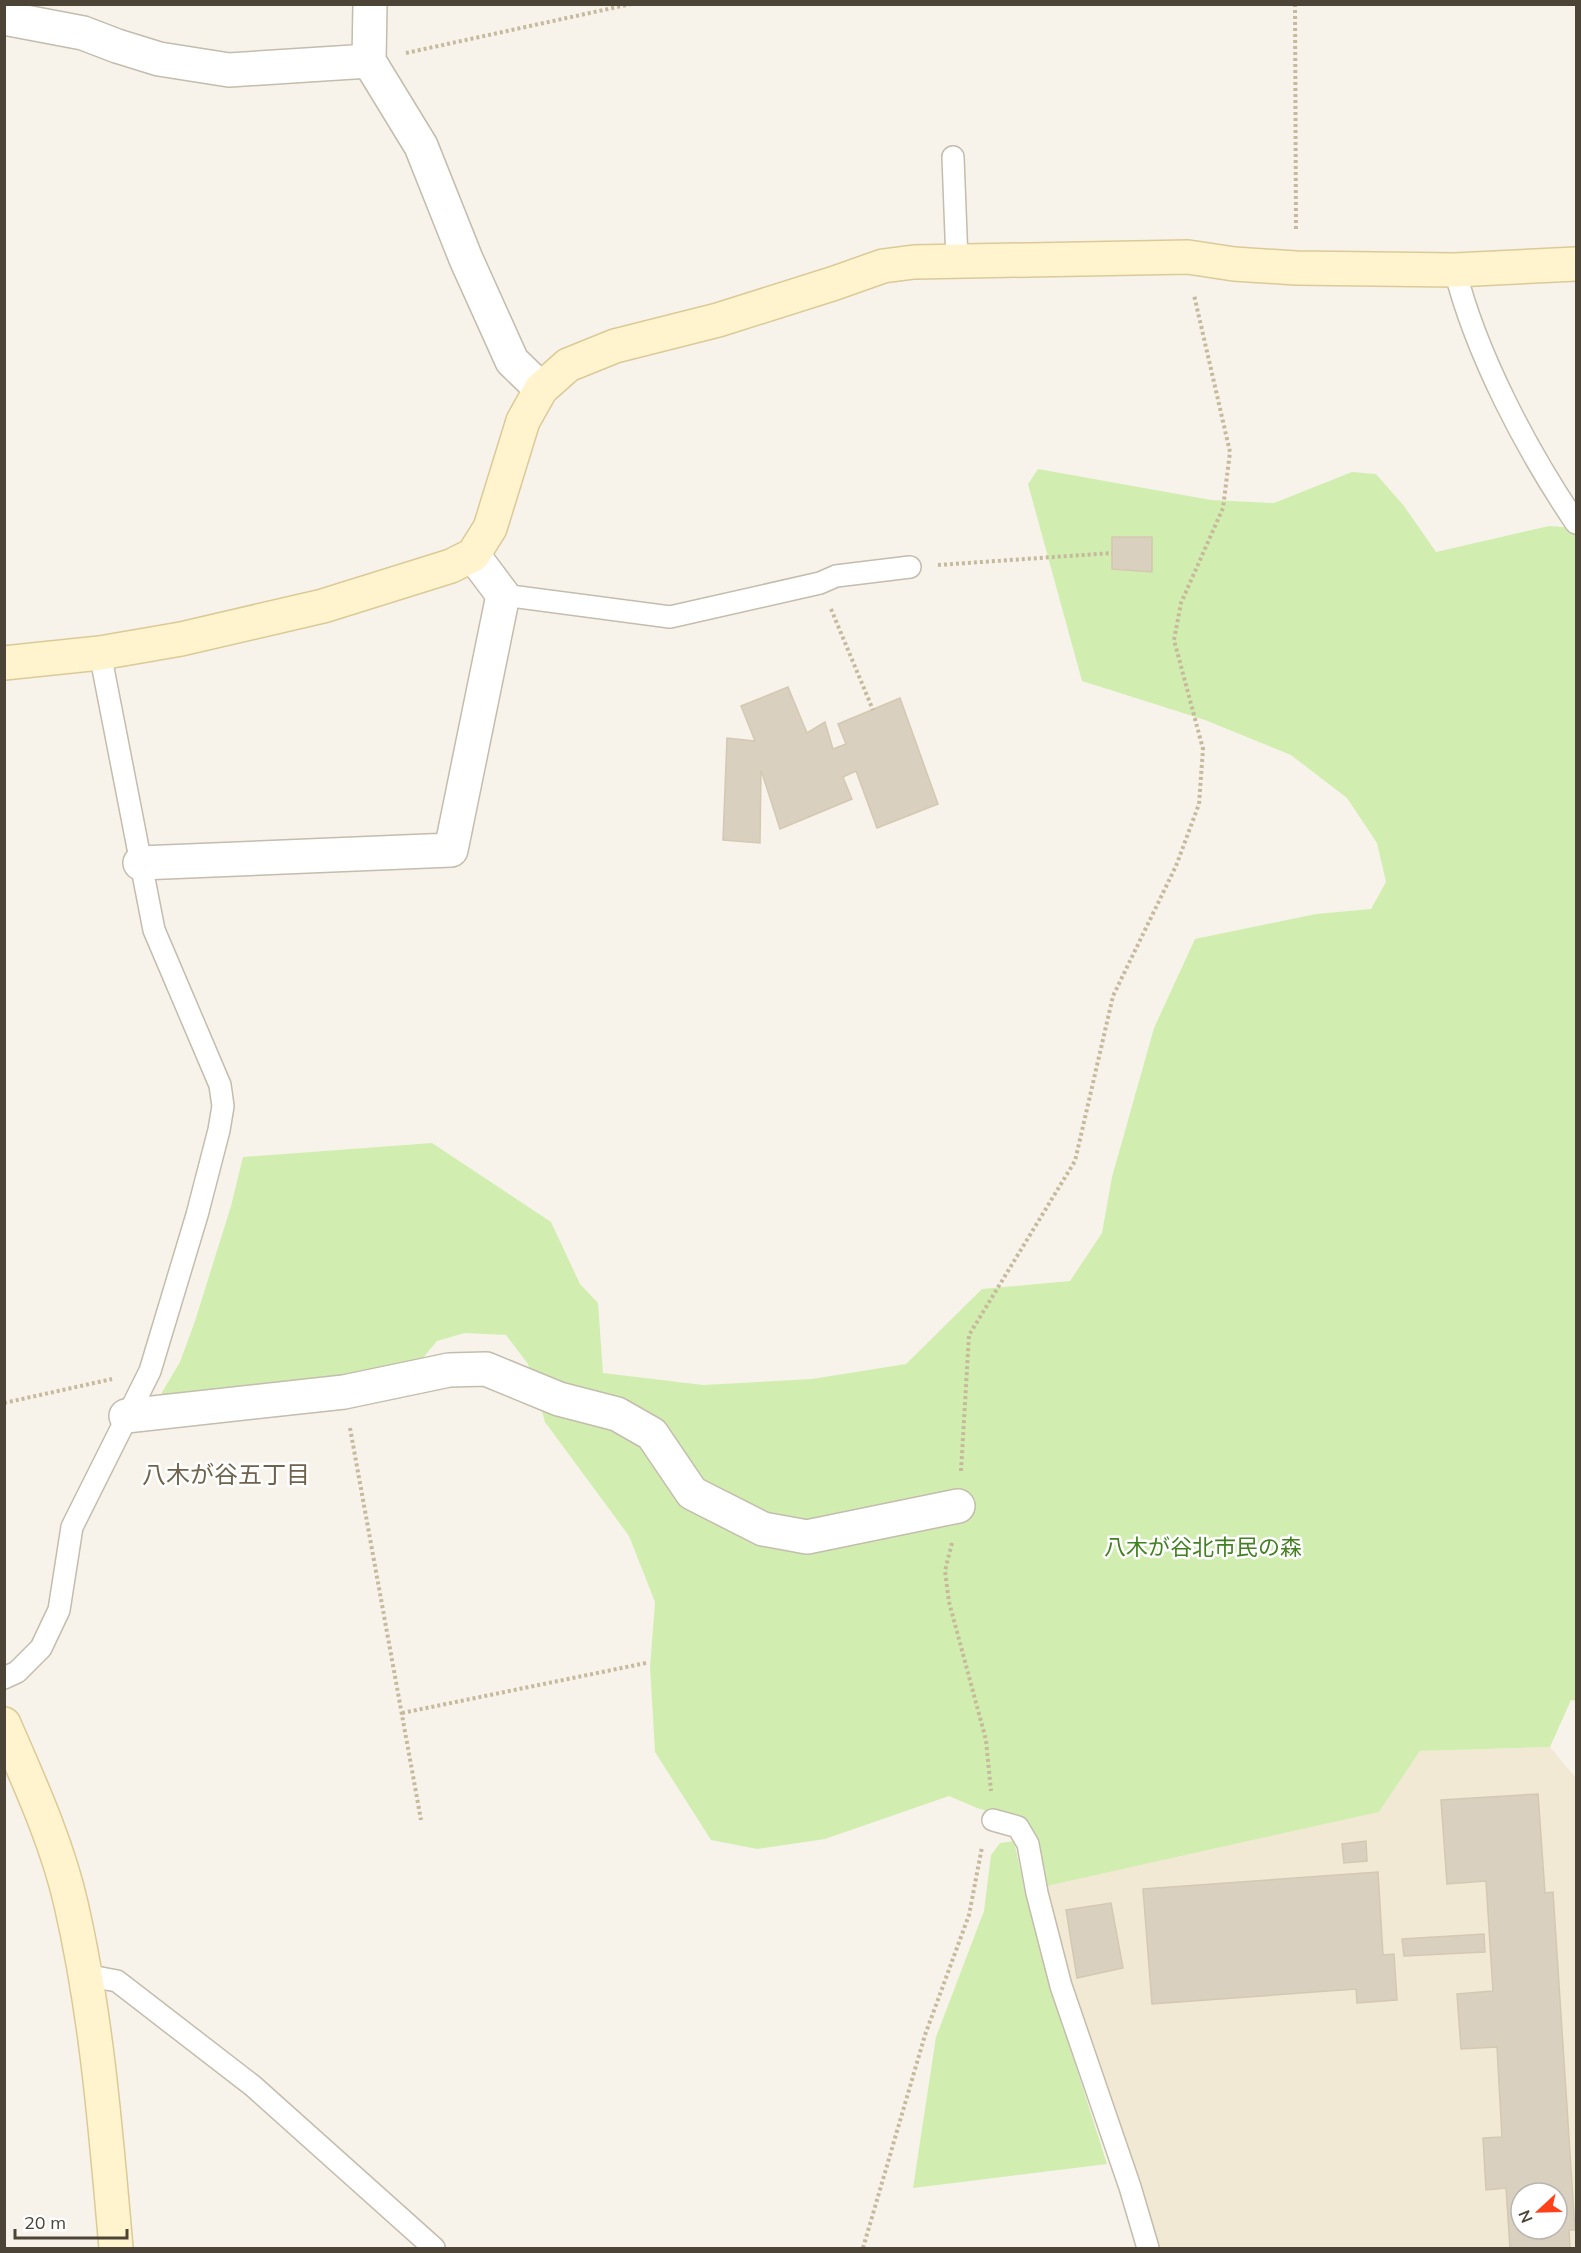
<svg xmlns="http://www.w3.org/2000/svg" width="1581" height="2253" font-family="Mulish,'Noto Sans JP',sans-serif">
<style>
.education{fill:#f1e9d4;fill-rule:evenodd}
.green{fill:#d1eeb0}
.building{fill:#dad0bf;stroke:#d5c8b1;stroke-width:1.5;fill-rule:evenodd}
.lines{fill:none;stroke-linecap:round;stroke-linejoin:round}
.lane-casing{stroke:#c4bcac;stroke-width:24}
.street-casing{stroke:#c4bcac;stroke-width:36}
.secondary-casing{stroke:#dbca97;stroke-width:36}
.path{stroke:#c7b99c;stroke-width:4;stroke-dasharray:3 3;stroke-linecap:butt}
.lane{stroke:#fff;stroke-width:21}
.street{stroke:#fff;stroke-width:33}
.secondary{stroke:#fff4cd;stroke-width:33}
.labels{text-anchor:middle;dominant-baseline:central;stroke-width:5;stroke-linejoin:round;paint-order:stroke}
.park-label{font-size:22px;fill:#438022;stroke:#fff}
.neighbourhood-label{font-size:24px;fill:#70634d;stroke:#fff}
</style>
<rect width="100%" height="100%" fill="#f7f3eb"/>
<path class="education" d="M1550,1747L1576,1778V2248H1158L1140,2185L1070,1980L1047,1886L1379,1812L1420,1751ZM1521,2193H1557V2229H1521Z"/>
<path class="green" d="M1038,469L1211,500L1274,503L1352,472L1376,474L1404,506L1436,552L1549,526L1576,528V1701L1571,1700L1550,1747L1420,1751L1379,1812L1047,1886L1037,1838L1027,1823L977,1808L949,1796L825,1839L757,1849L711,1840L655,1752L650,1667L655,1602L629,1536L545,1422L528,1364L506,1335L465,1333L437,1341L418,1364L353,1376L158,1399L180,1362L195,1321L231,1206L243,1157L432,1143L551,1222L580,1284L598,1303L603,1373L703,1385L812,1379L906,1364L982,1289L1070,1281L1102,1233L1112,1177L1154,1028L1195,939L1316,914L1371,909L1386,882L1377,843L1347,798L1291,755L1205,720L1082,681L1028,484Z
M1014,1841L1026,1896L1052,1991L1107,2164L913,2188L936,2037L984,1911L991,1855L1000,1843Z"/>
<path class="building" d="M1112,537H1152V572L1112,569Z
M788,687L807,733L825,722L833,749L846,744L838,724L900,698L938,804L877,828L856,771L843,777L852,799L780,829L761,770L760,843L723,840L727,738L755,741L741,706Z
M1538,1794L1545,1893L1553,1892L1575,2230H1569L1570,2248H1510L1506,2188L1486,2190L1483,2138L1502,2137L1497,2047L1461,2049L1457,1994L1493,1991L1486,1881L1447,1884L1441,1800ZM1521,2193H1557V2229H1521Z
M1366,1841L1367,1861L1344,1863L1342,1844Z
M1378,1872L1383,1955L1394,1954L1397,2000L1357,2003L1356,1989L1152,2004L1143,1889Z
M1111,1903L1123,1968L1077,1978L1066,1910Z
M1484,1934L1485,1952L1404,1956L1402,1939Z"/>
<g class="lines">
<g class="lane-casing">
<path id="lane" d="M953,157L957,261
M1455,270C1476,354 1527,451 1576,523
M503,595L670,617L820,583L836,576L910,567
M4,1678L17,1672L41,1648L59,1610L72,1527L150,1371L197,1215L219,1130L223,1106L220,1085L154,930L100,653
M993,1820L1018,1827L1028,1844L1037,1893L1061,1986L1130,2187L1148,2248
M85,1975L117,1981L253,2086L434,2248"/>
</g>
<g class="street-casing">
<path id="street" d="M370,4L369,61L421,146L466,259L512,361L541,389
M4,18L83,33L117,46L159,59L229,70L369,61
M140,863L451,850L503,595L473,555
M126,1416L344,1392L449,1370L486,1369L559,1399L617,1414L652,1434L692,1493L763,1529L807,1537L958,1506"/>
</g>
<g class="secondary-casing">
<path id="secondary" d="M4,663L100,653L181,639L323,606L451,566L473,555L490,528L523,421L541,389L568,365L615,346L718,320L835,283L883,266L914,262L1188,257L1234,264L1296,268L1455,270L1576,264
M4,1724C29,1782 57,1842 71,1904C97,2017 106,2134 116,2248"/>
</g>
<path class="path" d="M1295,4L1296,232
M406,53L631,4
M938,565L1112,553
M831,609L873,710
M4,1403L112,1379
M350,1428L421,1820
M961,1471L969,1335L1075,1161L1113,996L1176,866L1199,804L1203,749L1174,640L1181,603L1223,508L1230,452L1194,295
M952,1543L945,1571L949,1602L986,1740L991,1791
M402,1713L646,1663
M863,2248L925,2035L969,1915L982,1847"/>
<use href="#lane" class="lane"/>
<use href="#street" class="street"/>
<use href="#secondary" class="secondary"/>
</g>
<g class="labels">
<g class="park-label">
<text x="1203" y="1547">八木が谷北市民の森</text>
</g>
<g class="neighbourhood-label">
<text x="226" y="1474">八木が谷五丁目</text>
</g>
</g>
<rect width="1581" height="2253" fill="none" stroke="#4c4537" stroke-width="12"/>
<g transform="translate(1539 2211) rotate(248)"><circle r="28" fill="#ffffff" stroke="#b7b5af" stroke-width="1.5"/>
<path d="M0-4.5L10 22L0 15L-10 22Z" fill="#ff411a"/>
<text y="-9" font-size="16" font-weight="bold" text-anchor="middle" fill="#4c4537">N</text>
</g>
<path d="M15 2229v9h112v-9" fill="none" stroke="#4c4537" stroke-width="3"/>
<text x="24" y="2229" font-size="18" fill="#4c4537" stroke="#ffffff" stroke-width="4.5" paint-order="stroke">20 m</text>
</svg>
